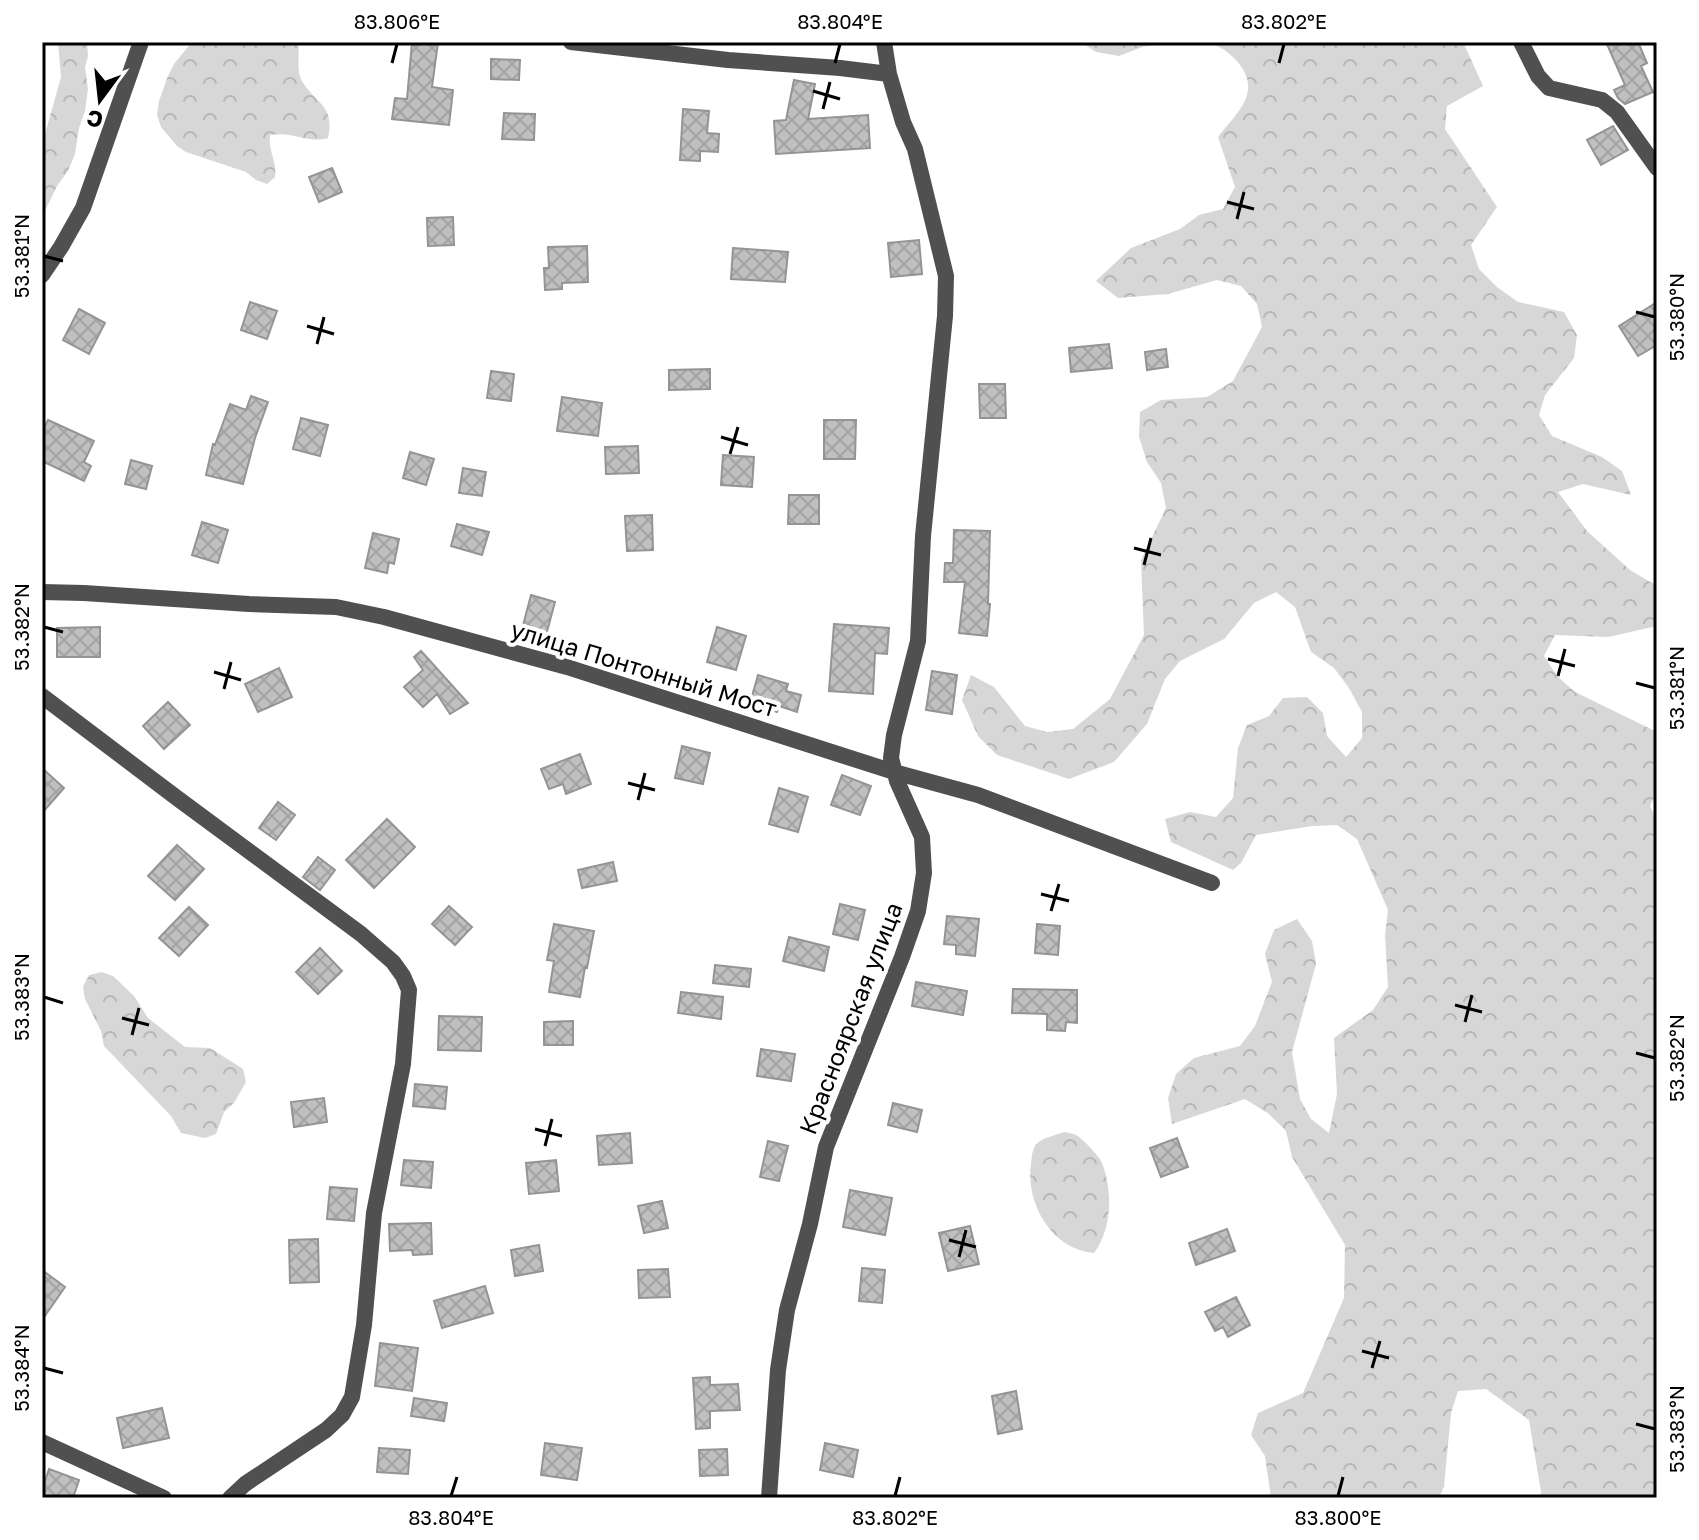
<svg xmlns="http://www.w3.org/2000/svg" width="1699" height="1540" font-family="'Golos Text',sans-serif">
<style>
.forest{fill:url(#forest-crowns)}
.building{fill:url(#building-cross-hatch);stroke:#949494;stroke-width:2}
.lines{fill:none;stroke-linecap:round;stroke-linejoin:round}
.street{stroke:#505050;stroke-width:16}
.ticks{fill:none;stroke:#000;stroke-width:3}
.labels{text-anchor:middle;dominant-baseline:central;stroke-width:8;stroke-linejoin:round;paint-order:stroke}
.street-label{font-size:24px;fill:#000;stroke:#fff}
.neatline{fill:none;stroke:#000;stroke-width:3}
.ticks-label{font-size:20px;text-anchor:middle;fill:#000}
</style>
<defs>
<pattern id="forest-crowns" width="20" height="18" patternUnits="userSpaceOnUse" patternTransform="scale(2)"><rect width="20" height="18" fill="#d7d7d7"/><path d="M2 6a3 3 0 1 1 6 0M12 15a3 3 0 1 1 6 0" fill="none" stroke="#b7b7b7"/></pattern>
<pattern id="building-cross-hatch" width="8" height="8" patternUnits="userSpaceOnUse" patternTransform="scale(2)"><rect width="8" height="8" fill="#c0c0c0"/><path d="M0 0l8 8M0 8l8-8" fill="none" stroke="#a3a3a3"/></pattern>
</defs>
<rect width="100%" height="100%" fill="#fff"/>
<path class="forest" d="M58,42H87L88,56L85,67L88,89L85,111L79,128L75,154L68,171L57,186L42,217V145L61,77Z
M192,42H298C300,54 296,71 302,81C316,105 335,104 328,138C308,144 294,131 270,135C268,151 277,161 275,177L267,184L256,180L246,172L186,152L177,146L161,127L157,115L159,101L168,76L174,64Z
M1081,42H1174L1142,47L1119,56L1096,52Z
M1204,42H1463L1483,86L1447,106L1445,129L1497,207L1471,245L1479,269L1497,287L1518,302L1564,312L1577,335L1574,358L1545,395L1539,415L1552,436L1602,457L1622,471L1631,495L1583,484L1558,492L1587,531L1630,570L1657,586V626L1608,637L1555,635L1544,656L1557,676L1575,692L1657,732V791L1650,806L1657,821V1498H1540L1541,1492L1529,1420L1486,1389L1458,1391L1451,1413L1444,1486L1439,1498H1271L1265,1456L1251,1435L1258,1413L1303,1393L1344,1298L1345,1245L1292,1157L1286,1131L1269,1114L1245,1099L1172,1124L1168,1098L1176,1074L1194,1058L1240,1046L1255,1026L1272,982L1265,954L1274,930L1297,919L1312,941L1316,964L1292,1052L1300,1099L1311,1119L1329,1133L1337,1094L1334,1038L1373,1010L1388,987L1385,935L1388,910L1357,839L1337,825L1312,826L1256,835L1241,863L1233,870L1171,842L1165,819L1190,812L1216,817L1233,798L1238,748L1247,725L1269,716L1283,698L1307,697L1323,713L1327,736L1346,757L1362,738V712L1349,688L1334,668L1311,652L1295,607L1276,592L1254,603L1224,639L1180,661L1165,679L1147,724L1114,762L1069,779L997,755L978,736L962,700L971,675L994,687L1025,726L1047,732L1073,729L1110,699L1144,635L1141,560L1166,508L1161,483L1147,462L1139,437L1140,412L1161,400L1207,397L1233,381L1262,327L1257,304L1241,286L1217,280L1168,294L1118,298L1096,281L1131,248L1180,229L1199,215L1223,209L1235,187L1218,137C1238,111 1263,92 1237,61C1229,52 1216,43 1204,42Z
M102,972L113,976L134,996L148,1018L185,1047L210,1048L243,1069L246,1082L234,1103L224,1112L216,1134L205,1138L181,1133L171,1116L104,1046L101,1031L85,999L83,987L89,975Z
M1064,1132C1068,1133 1073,1133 1076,1135C1082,1138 1101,1158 1102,1163C1113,1191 1112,1229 1094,1253C1052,1250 1025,1203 1031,1164C1032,1155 1032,1147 1040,1141C1046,1137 1057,1135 1064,1132Z"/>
<path class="building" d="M412,42H438L432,87L453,90L449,125L392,119L395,98L407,99Z
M1606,42H1638L1647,63L1641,66L1653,92L1625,104L1618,98L1614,90L1625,85Z
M491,59L520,60L519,80L491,79Z
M794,80L815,84L808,119L868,115L870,148L776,154L774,121L786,120Z
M683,109L709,111L707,133L719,134L718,152L700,151V161L680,160Z
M504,113L535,114L534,140L502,139Z
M1613,126L1628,150L1601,165L1587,140Z
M332,168L342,192L319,202L309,177Z
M453,217L454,245L428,246L427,218Z
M919,240L922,274L891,277L888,243Z
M587,246L588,282L562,283V289L545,290L544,268H549L548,247Z
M733,248L788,252L785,282L731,279Z
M250,302L277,311L267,339L241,330Z
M1657,302V345L1638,356L1619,326Z
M79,309L105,323L89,354L63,340Z
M1109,344L1112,368L1071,372L1069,348Z
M1166,349L1168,367L1147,370L1145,352Z
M710,369V389L669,390V370Z
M491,371L514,374L511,401L487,398Z
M979,384H1005L1006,418H980Z
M251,396L268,402L255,438L243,484L206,475L213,444L215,445L230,404L246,410Z
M562,397L602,403L598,436L557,431Z
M301,418L328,425L320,456L293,449Z
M48,420L94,441L84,462L91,466L84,481L42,461V432Z
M824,420H856L855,459H824Z
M638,446L639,473L606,474L605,447Z
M410,452L434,459L426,485L403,478Z
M723,455L754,457L752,487L721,485Z
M131,460L152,466L146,489L125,484Z
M463,468L486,472L482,496L459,493Z
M789,495H819V524H788Z
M652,515L653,550L627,551L625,516Z
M202,522L228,530L218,563L192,555Z
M457,524L489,532L482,555L451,546Z
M954,530L990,531L988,604H990L987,636L959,633L965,582H944L945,563H953Z
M373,533L399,539L394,564L389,562L387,573L365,568Z
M531,595L555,602L545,639L521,633Z
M834,624L889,628L887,654L875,653L873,694L829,691Z
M100,627V657H57V628Z
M717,627L746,636L736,670L707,662Z
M421,651L431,662L468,703L450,714L437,694L423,707L404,687L423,670L414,657Z
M279,668L292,697L258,712L245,684Z
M932,671L957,675L952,714L926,710Z
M758,675L788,684L786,691L801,695L797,712L779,706L777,712L750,703Z
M168,702L190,725L164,749L143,726Z
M682,746L710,753L703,784L675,778Z
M580,754L591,784L566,794L563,784L549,789L541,769Z
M42,768L64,788L42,813Z
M842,775L871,786L860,815L831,805Z
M779,788L808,797L798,832L769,824Z
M278,802L295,815L276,840L259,828Z
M387,819L415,847L374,888L346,860Z
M177,845L204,869L175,900L148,876Z
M318,857L335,870L320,890L303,877Z
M613,862L617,881L582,888L578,870Z
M840,904L865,910L858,940L833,934Z
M449,906L472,927L455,945L432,924Z
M189,907L208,925L179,956L159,938Z
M947,916L979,919L975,956L956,954V945L944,944Z
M554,924L594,931L587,968L585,967L580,997L549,992L554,961L547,960Z
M1037,924L1060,926L1058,955L1035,953Z
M789,937L829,947L824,971L783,961Z
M320,948L342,971L318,994L296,972Z
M715,965L751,969L749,987L713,983Z
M916,982L967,991L963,1015L912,1006Z
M1013,989L1077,990V1023L1066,1022L1065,1031L1047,1030V1014L1012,1013Z
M681,992L723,997L721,1019L678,1013Z
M439,1016L482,1017L481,1051L438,1050Z
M573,1021V1045H544V1022Z
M761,1049L795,1054L791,1081L757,1076Z
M415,1084L447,1087L445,1109L413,1106Z
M324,1098L327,1122L294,1127L291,1102Z
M893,1103L922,1110L917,1132L888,1125Z
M630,1133L632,1163L599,1165L597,1136Z
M1177,1138L1188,1167L1161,1177L1150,1148Z
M768,1141L788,1146L779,1181L760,1177Z
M404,1160L433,1162L431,1188L401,1185Z
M556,1160L559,1191L529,1194L526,1163Z
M330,1187L357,1189L354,1221L327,1219Z
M850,1190L892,1198L885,1235L843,1227Z
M662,1201L668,1228L644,1233L638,1206Z
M431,1223L432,1254L413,1255L412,1250L390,1251L389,1224Z
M970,1226L979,1264L948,1271L939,1233Z
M1227,1229L1235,1251L1196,1265L1189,1243Z
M318,1239L319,1282L290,1283L289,1240Z
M539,1245L543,1271L515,1276L511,1250Z
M862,1268L885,1270L882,1303L859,1301Z
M668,1269L670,1297L639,1298L638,1270Z
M42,1270L65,1287L42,1320Z
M485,1286L493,1313L442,1328L434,1301Z
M1236,1297L1250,1325L1228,1337L1223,1327L1215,1331L1205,1312Z
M380,1343L418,1348L412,1391L375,1386Z
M710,1377V1385L738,1384L740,1410L710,1411V1428L696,1429L693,1378Z
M1016,1391L1022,1429L998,1434L992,1396Z
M414,1398L447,1403L444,1421L411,1416Z
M162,1408L169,1438L123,1448L117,1418Z
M545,1443L582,1448L577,1480L541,1475Z
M825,1443L858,1450L853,1477L820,1470Z
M379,1448L410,1450L408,1474L377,1472Z
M727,1449L728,1475L700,1476L699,1450Z
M49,1469L79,1480L73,1498H42V1490Z"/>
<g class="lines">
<path class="street" d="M571,42L728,60L840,68L889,74
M1521,42L1538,76L1549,88L1602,100L1617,112L1657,168
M42,275L61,247L83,208L141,42
M42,592L84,593L249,604L336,607L384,617L567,667L894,772L978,795L1212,883
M42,696L177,798L361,934L393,962L403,976L409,990L403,1064L374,1213L364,1325L352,1397L342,1415L326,1430L245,1484L230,1498
M42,1442L164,1498
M769,1498L778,1370L787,1310L810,1224L826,1147L902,957L918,911L924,873L922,837L897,781L891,758L894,735L918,641L923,536L945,316L946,276L915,149L903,122L889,74L884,42"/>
</g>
<path class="ticks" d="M392,63L397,44M835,63L840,44M1279,63L1284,44M813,91L840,99M823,109L830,82M1227,202L1254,209M1237,219L1244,192M44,256L63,261M1636,312L1655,317M307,326L334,334M317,344L324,317M721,437L748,445M730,454L738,427M1134,548L1161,555M1144,565L1151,538M44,627L63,632M1548,659L1575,666M214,672L241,680M1558,676L1565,649M1636,683L1655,688M224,689L231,662M628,783L655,790M638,800L645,773M1041,894L1069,901M1051,911L1059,884M44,997L63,1003M1455,1005L1482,1012M122,1018L149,1025M1465,1022L1472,995M132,1035L139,1008M1636,1053L1655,1058M535,1129L562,1136M545,1146L552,1119M949,1240L976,1247M959,1257L966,1230M1362,1351L1389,1358M44,1368L63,1373M1372,1368L1380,1341M1636,1424L1655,1429M451,1496L457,1477M895,1496L900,1477M1338,1496L1343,1477"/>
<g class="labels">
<g class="street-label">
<text transform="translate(644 668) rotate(17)">улица Понтонный Мост</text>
<text transform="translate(850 1018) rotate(-69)">Красноярская улица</text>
</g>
</g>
<rect width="1699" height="1540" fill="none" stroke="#ffffff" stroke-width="88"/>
<g transform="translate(100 100) rotate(195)" stroke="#ffffff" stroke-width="6" paint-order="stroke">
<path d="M0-6L14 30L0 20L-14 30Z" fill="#000000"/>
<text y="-12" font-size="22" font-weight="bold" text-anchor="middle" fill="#000000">С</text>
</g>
<rect x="44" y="44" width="1611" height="1452" class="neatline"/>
<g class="ticks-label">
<text x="397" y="29">83.806°E</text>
<text x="840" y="29">83.804°E</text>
<text x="1284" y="29">83.802°E</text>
<text transform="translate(22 256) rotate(-90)" y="7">53.381°N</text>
<text transform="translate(1677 317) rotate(-90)" y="7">53.380°N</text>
<text transform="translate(22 627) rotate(-90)" y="7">53.382°N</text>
<text transform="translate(1677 688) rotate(-90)" y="7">53.381°N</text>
<text transform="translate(22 997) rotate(-90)" y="7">53.383°N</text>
<text transform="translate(1677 1058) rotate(-90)" y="7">53.382°N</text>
<text transform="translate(22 1368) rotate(-90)" y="7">53.384°N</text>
<text transform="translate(1677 1429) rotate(-90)" y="7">53.383°N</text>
<text x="451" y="1525">83.804°E</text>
<text x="895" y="1525">83.802°E</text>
<text x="1338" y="1525">83.800°E</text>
</g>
</svg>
